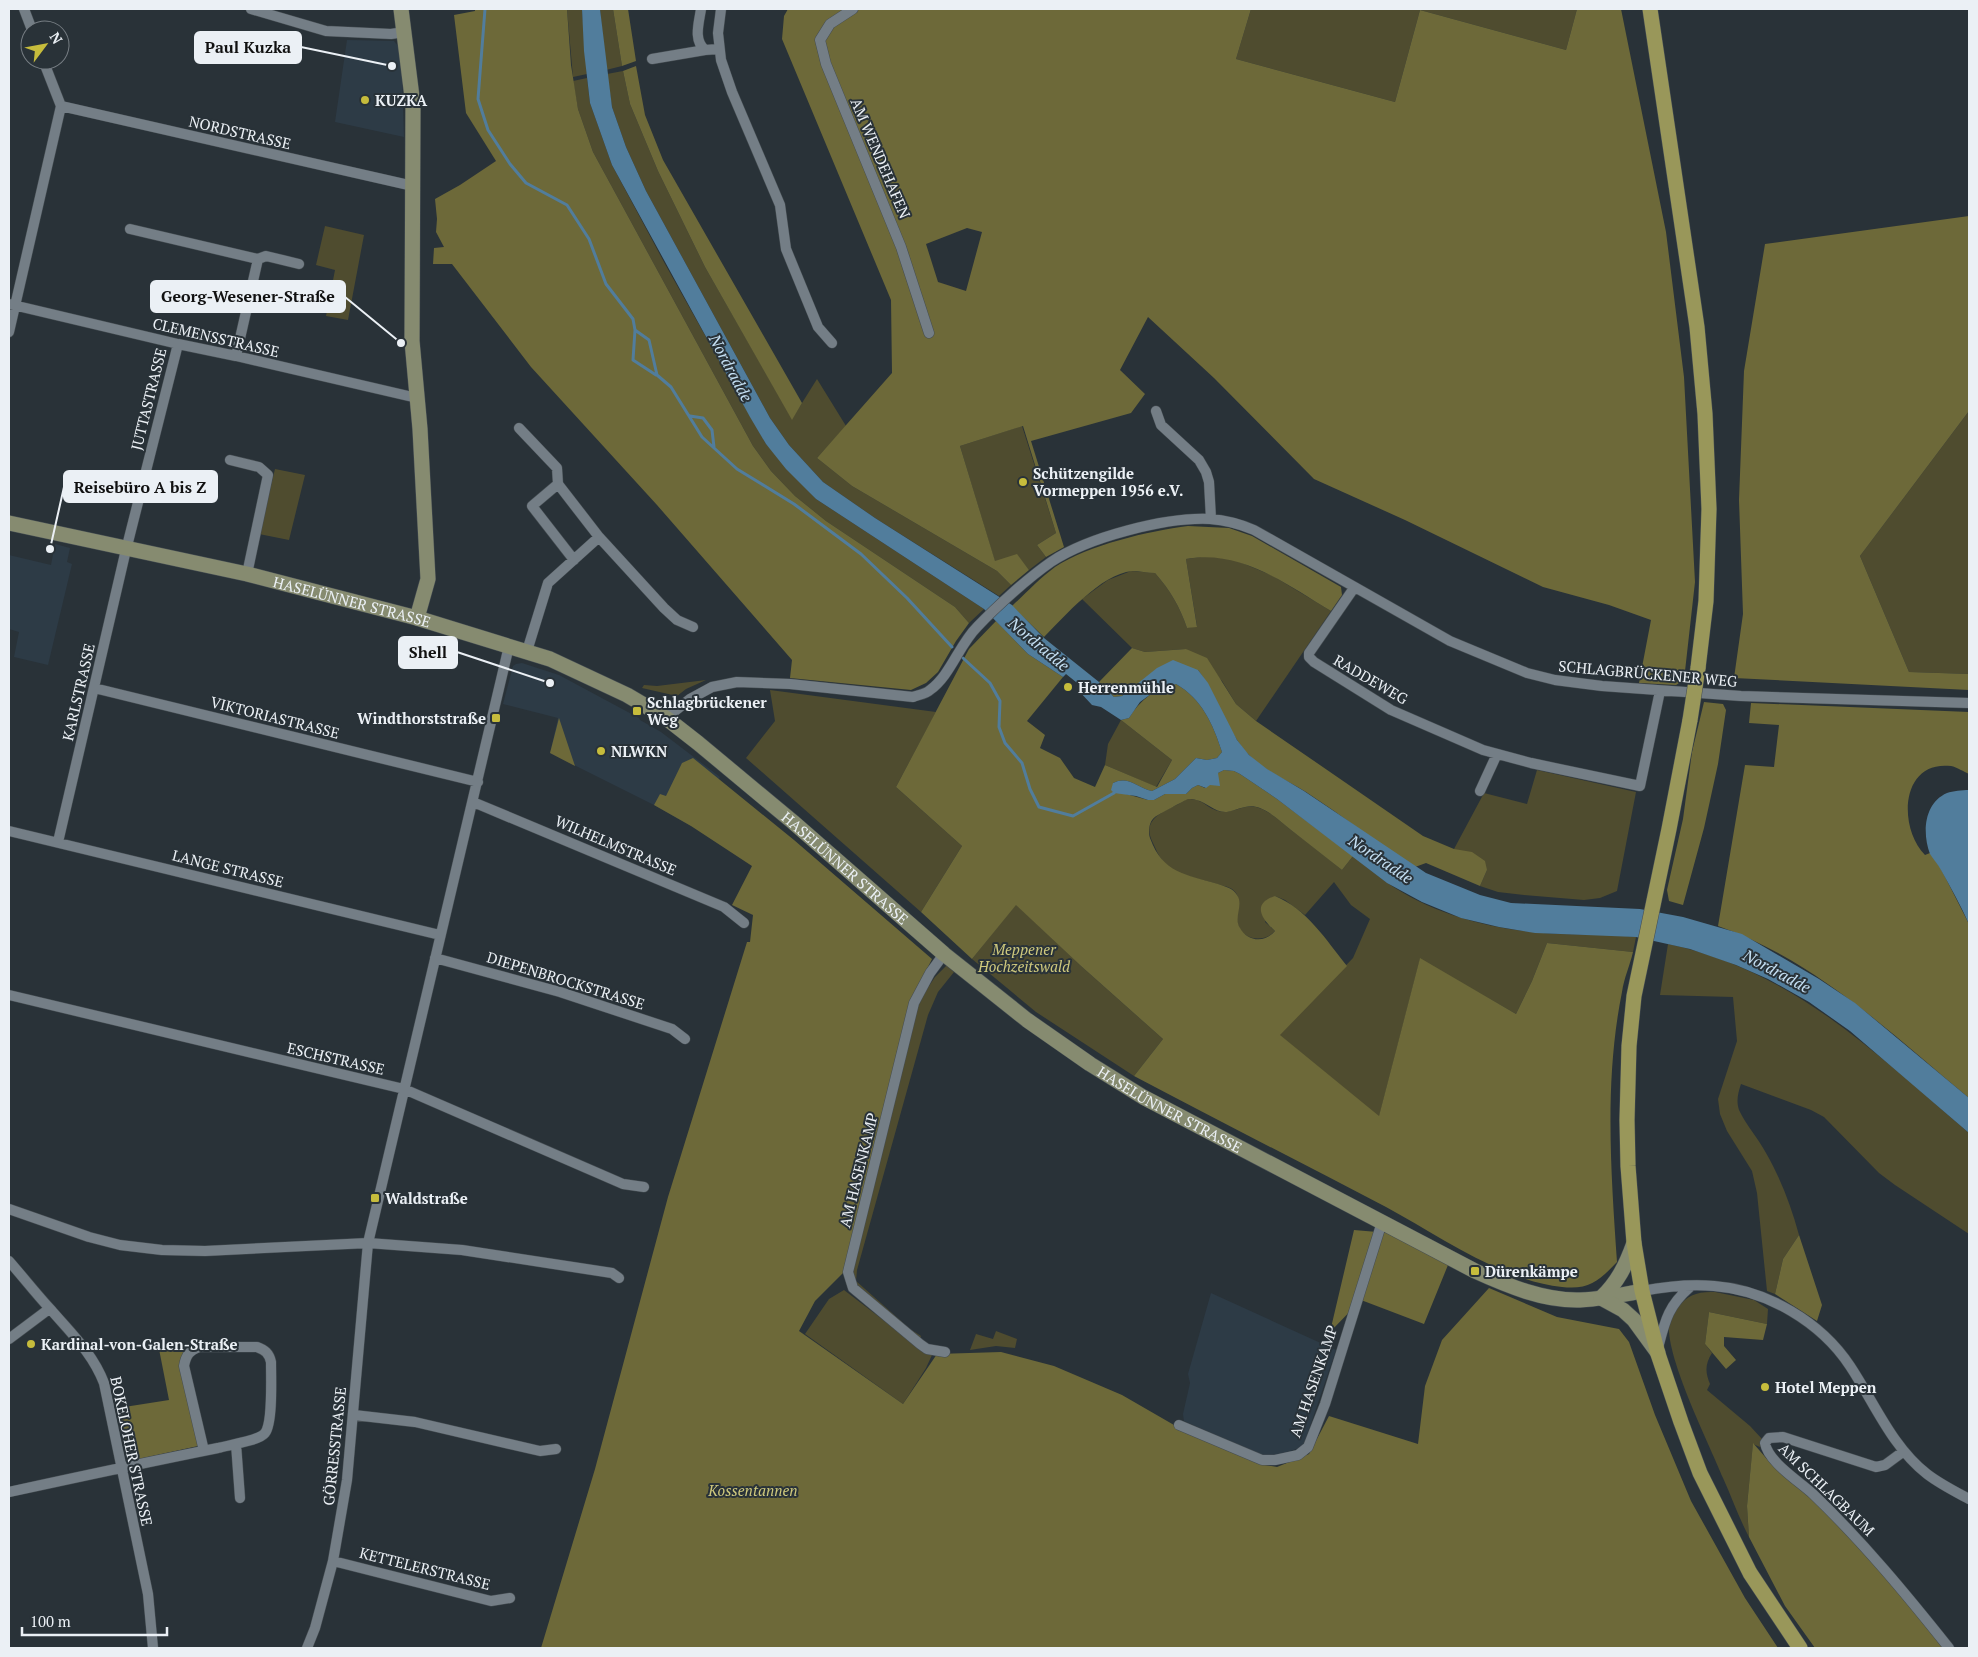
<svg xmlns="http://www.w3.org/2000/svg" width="1978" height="1657" font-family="'PT Serif',serif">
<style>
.built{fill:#2d3b46}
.green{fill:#4f4c2f}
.forest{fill:#6d6939;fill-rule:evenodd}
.water{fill:#517d9c}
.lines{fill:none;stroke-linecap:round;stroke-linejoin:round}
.stream{stroke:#517d9c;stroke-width:3}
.street-casing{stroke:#454d52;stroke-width:11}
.secondary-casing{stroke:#454d52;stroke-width:16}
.primary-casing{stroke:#454d52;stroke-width:16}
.street{stroke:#747e86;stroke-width:10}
.secondary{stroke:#868b70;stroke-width:15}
.primary{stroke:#99975a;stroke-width:15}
.primary-bridge-casing{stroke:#454d52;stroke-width:16;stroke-linecap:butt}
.primary-bridge{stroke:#99975a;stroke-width:15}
.poi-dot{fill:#c6bc3c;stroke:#293238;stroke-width:2}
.labels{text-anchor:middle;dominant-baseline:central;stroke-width:4;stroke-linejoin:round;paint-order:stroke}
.poi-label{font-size:15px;font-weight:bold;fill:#ebf0f5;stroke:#293238;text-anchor:start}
.street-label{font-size:15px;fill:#ebf0f5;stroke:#293238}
.park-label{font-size:15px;font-style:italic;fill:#cfc97d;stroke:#293238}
.water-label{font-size:16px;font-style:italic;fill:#c5e0f4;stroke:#293238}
.leader{fill:none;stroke:#ebf0f5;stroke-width:2}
.callout-dot{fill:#ebf0f5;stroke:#293238;stroke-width:2}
.callout{fill:#ebf0f5;stroke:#ebf0f5;stroke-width:2}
.callout-label{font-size:16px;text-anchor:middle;font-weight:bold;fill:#111}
</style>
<rect width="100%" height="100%" fill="#293238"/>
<path class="built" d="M347,40L394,41L398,46L402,75L404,137L335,122Z
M55,544L70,548L67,562L72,564L48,665L14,657L19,632L9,629V555L51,565Z
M522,663L559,675L639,718L640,720L661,732L720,777L691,826L654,805L550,753L558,718L503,704L513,666L516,664Z
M1211,1293L1336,1350L1303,1447L1268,1458L1184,1421L1183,1414L1190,1383L1188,1374Z"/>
<path class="green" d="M567,9H582L587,74L573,77Z
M600,9H613L622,66L606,70Z
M1251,9H1577L1566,50L1420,10L1395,102L1236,59Z
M623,71L630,104L658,171L705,267L792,419L817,379L846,426L817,458L852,486L997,571L1011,585L999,596L875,518L823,482L789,445L770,418L646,191L626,147L612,107L607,74Z
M587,78L590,103L612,165L665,264L766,444L816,499L984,609L969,623L955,607L826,521L795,496L771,471L753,446L593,152L578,109L573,81Z
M325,226L364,235L348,320L326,316L335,270L316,265Z
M1969,411V674L1909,672L1860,556Z
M1022,426L1056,533L1037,545L1046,557L1029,570L1017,555L995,562L960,446Z
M275,469L305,475L289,540L259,534Z
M1208,556L1235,560L1273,576L1331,611L1256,721L1236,704L1222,681L1186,649L1145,652L1132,648L1082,599L1108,580L1131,571L1155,573C1170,590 1180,607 1187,628L1197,626L1186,559Z
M706,680L686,689L677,696L642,688L644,685L657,686Z
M770,690L936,712L896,787L962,846L921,912L746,758L775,721Z
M1121,720L1172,760L1156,787L1105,765L1108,744Z
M1537,770L1636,792L1617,891L1600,898L1584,900L1524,895L1498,892L1480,886L1487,870L1454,849L1484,793L1527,804Z
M1187,799C1204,799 1205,807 1218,811C1232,815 1245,802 1259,808C1271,812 1281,822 1291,830C1308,843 1325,856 1342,870L1353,856C1364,865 1375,874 1386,882C1429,912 1482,927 1533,932C1567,936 1602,933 1636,937L1633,952L1547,943L1532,981L1516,1014L1420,959L1379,1117L1279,1035L1353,958L1370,919L1351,905L1334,882L1305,915L1285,900L1275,896L1265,922L1275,931C1263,944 1240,940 1237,921C1235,909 1244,898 1232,889C1227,886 1219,885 1214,883C1198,878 1172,875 1162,860C1158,855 1156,849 1153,843C1139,816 1169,811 1187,799Z
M1016,904L1081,966L1163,1039L1134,1076L1036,1012L972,959Z
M1668,944C1794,971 1874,1052 1969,1133V1234L1895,1185L1879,1173L1824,1117L1811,1110L1741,1084C1738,1093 1736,1101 1739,1110C1746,1125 1758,1138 1766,1153C1781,1179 1791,1206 1799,1235L1783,1259L1775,1294L1767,1291L1757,1193L1752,1171L1727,1131L1720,1114L1718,1099L1737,1041L1733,997L1660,995Z
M947,965L954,972L938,992L928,1015L857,1270L856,1281L910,1329L921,1336L919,1342L854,1282L853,1270L917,1004L935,977Z
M844,1290L925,1352L932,1355L926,1368L903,1404L805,1334L829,1299Z
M1715,1292L1754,1300L1768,1309L1767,1324L1709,1312L1705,1344L1712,1353C1705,1364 1705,1372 1710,1384L1707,1390L1750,1426L1762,1439V1446L1760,1447L1753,1444L1747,1506L1749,1537C1739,1518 1732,1498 1723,1478C1711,1447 1661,1349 1670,1320C1674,1309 1685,1297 1696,1294C1702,1292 1709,1292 1715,1292Z
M996,1331L1017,1339L1015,1348L996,1346L970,1350L976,1334L993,1339Z"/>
<path class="forest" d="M475,9H567L571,65L578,109L593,152L753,446L771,471L795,496L826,521L955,607L969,623L956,641L938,672L926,683L911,690L790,678L792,660L657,505L531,367L452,264H433L434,248L444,247L436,232L437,219L435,199L460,185L496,161L466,113L454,15L475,11Z
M613,9H628L636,61L622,66Z
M788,9H1251L1236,59L1395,102L1420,10L1566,50L1577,9H1621L1666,232L1684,377L1695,582L1684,680L1676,685L1639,683L1651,620L1609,605L1543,587L1405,520L1314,479L1214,378L1148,317L1120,370L1145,394L1131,413L1031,441L1064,547L1046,557L1037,545L1056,533L1023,426L960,446L995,561L1017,554L1029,570L1011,585L997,571L852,486L817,458L892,373L891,300L782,39L784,16ZM967,228L982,232L966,291L938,282L926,244Z
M636,66L645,115L663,160L802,403L792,420L705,267L658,171L630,104L623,71Z
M1969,216V411L1860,556L1909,672L1969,674V690L1734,678L1743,614L1739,500L1744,371L1765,244Z
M1188,526L1229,528L1252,536L1341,587L1342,595L1331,611C1287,585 1241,549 1186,559L1197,627L1187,628C1180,607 1170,590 1155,573C1148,573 1139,571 1132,571C1101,574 1064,617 1044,637L1012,606C1026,593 1040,578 1055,567C1088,545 1149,531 1188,526Z
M996,621L1028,654L1063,677L1027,721L1045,735L1040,748L1060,758L1074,778L1095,787L1105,765L1157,787L1172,760L1121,720L1129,718C1140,700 1155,688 1176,684C1202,699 1213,724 1222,752L1217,758L1207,760L1196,758L1175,779L1152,791C1138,788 1128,775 1113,783L1126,794L1148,800H1154L1165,794H1186L1192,788L1198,785L1205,788L1218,778V773L1224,770L1234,771L1240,774L1277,799L1353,856L1342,870C1325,857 1308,843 1291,830C1281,822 1272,813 1260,808C1248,803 1238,810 1227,812C1215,813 1207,802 1196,800C1195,799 1189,799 1188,799C1186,800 1157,815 1155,817C1149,821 1148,832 1150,838C1163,874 1186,874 1218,884C1226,887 1233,888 1237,895C1244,905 1233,918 1240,928C1248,942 1265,943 1275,931C1262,919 1251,904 1275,896C1307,909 1326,940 1347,966L1280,1035L1379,1116L1420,958L1516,1014L1532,981L1547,943L1633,952C1630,965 1624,978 1622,992C1604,1081 1611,1173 1617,1262C1599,1281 1589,1290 1562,1287C1500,1280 1440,1236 1386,1207C1302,1163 1217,1120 1134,1076L1163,1039L1081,966L1016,905L972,959L921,912L962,846L896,787L969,649Z
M1132,648L1145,652L1186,649L1207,658L1236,704L1256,721L1423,836L1454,849L1472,852L1485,861L1487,870L1480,886L1426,863L1415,867C1378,844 1343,816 1306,792C1287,780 1264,771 1249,755C1226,731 1218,696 1198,670L1138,684L1122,696L1114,697L1099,682Z
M1704,702L1723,704L1726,710L1718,764L1704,828L1683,905L1669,901L1667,890L1683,819L1692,752Z
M1751,703L1969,712V774C1964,772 1957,767 1951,766C1900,760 1898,828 1925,855L1930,853L1940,867L1969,924V1098C1892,1034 1815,960 1718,926L1745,765L1774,767L1779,725L1749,723Z
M559,718L575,766L550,753Z
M693,758L794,840L932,959L911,1001L845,1271L815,1301L799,1331L903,1404L937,1354L1001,1352L1054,1366L1122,1395L1174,1425L1265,1465L1277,1467L1309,1454L1329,1416L1418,1444L1425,1386L1442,1340L1489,1288L1557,1317L1619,1329L1629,1342L1655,1415L1691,1501L1745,1598L1778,1648H541L595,1469L668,1197L747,942H750L753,915L732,905L752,866L691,826L654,805L660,794L666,796L682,763Z
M1354,1230L1389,1233L1448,1265L1424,1324L1361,1300L1330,1332Z
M1799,1235L1822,1305L1817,1321L1775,1294L1783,1259Z
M1709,1312L1767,1324L1763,1340L1724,1337V1346L1736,1360L1726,1369L1705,1344Z
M165,1346L185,1350L182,1356L181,1369L198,1446L130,1461L118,1408L169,1400L159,1349Z
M1753,1443L1766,1458L1809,1494L1859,1544L1943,1648H1815L1785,1606L1749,1537L1747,1506Z"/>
<path class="water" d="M582,9H600L612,107L626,147L646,191L770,418L789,445L823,482L875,518L1012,605L1044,638L1099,682L1114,697L1122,696L1157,668L1173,660L1198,670L1208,683L1237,740L1249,755L1267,769L1304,791L1426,873L1480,895L1511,903L1640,909L1683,917L1742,934L1819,979L1855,1003L1969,1098V1133L1850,1031L1809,1002L1768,979L1736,965L1690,949L1636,937L1535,933L1499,927L1461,918L1422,902L1387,883L1277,799L1240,774L1234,771L1224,770L1218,773L1220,786L1210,785L1206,788L1198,785L1192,788L1186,794H1165L1154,800H1148L1136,796L1114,793L1111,790L1113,783C1128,775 1138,788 1152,791L1175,779L1196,758L1207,760L1217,758L1222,752C1213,724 1202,699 1176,684L1155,691L1140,702L1129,718L1121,720L1101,707L1092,705L1078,690L1081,686L1066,674L1063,677L1028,654L984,609L816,499L786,469L766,444L750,417L612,165L590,103L584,51Z
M1969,790V924C1961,906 1951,888 1941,870C1938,864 1933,859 1930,854C1922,833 1924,803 1947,793C1953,791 1962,790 1969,790Z"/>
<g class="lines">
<path class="stream" d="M485,9L478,99L488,130L510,164L526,183L567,205L589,239L606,284L633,319L635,330L649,340L657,375L671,387L702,437L737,469L794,504L861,554L907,598L952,647
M635,330L633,360L656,375
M690,416L703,418L712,430L714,447
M963,658L990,683L1000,701L999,727L1005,743L1022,763L1030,789L1039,807L1073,816L1114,793"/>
<g class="street-casing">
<path id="street" d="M24,9L32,30
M251,9L326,31L391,34L404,32
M701,9C699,23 693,40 705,50L719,49
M721,9L718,33L721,60L732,92L780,205L786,249L818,327L832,343
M853,9L830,24L820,40L826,64L901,247L929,333
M652,59L705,50
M61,106L413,186
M130,229L258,259L266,256L299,264
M9,304L178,344L236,356L417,398
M9,332L61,106L43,60
M236,356L258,259
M1156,411L1161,425L1199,460L1206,472L1209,482L1211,519
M519,428L557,468L558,484L599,537L664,608L677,620L693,627
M230,460L259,467L268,475L247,574
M558,484L532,506L574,560
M1354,588L1309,653V657L1314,662L1391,710L1483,750L1531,763L1640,786L1660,691
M527,651L548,583L599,537
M94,688L478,782
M666,718L690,699L712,687L737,682L790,684L913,697C918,695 926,694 930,690C950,676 959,645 977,627C997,606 1028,578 1051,562C1088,537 1166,517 1210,519C1225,520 1240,524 1254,530L1450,641L1527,673L1555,680L1602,686L1741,696L1969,703
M1480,791L1497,754
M473,802L724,907L744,923
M9,831L440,935
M58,842L125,554L178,344
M944,954L930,973L914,1003L848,1272L853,1288L920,1344L927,1349L945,1352
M435,958L560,992L672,1029L685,1039
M9,995L404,1089L623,1184L644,1187
M9,1209L89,1237L120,1245L162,1250L205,1251L368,1243L462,1250L612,1273L619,1278
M9,1261C23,1277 37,1295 52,1311C72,1334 93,1354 104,1383L148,1594L153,1648
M1642,1291C1663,1287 1692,1284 1714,1286C1767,1290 1821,1322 1850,1366C1874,1402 1892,1447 1927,1474C1940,1484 1954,1491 1969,1499
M9,1339L49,1309
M1658,1348C1665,1321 1668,1306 1690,1287
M354,1415L415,1422L540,1451L556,1449
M1179,1425L1262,1460H1275L1298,1455L1308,1447L1325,1404L1382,1222
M236,1444L240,1498
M1904,1451L1885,1465L1876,1467L1783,1437L1769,1438L1765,1443C1768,1462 1799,1481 1813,1494C1863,1542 1906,1594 1949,1648
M9,1492C78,1477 148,1462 218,1448C228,1445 259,1441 265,1433C273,1423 271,1377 271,1362C269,1353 265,1350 257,1347H199C189,1351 186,1355 184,1366L204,1451
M333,1561L491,1601L510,1598
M307,1648L315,1628L333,1561L347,1480L368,1243L509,646"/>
</g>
<g class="secondary-casing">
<g id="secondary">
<path d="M401,9L413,105L412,341L420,429L428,579L417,618"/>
<path id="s1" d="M9,523L247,574L417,618L550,659L627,695L666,718L698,743L793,822L944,954L1027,1020L1090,1064L1143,1097L1475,1271C1508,1286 1544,1301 1580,1300C1601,1299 1622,1295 1642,1291"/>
<path d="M1601,1298L1623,1310L1634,1320L1658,1353"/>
<path d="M1601,1298C1618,1282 1626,1265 1634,1243"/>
</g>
</g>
<g class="primary-casing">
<path id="primary" d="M1650,9L1697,327L1705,414L1709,509L1706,601L1698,668
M1690,720L1669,829L1634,996L1629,1046L1627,1120L1628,1166L1634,1243L1642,1291L1658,1354L1681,1422L1700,1473L1750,1573L1800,1648"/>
</g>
<use href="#street" class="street"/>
<use href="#secondary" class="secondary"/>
<use href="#primary" class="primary"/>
<g class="primary-bridge-casing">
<path id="primary-bridge" d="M1690,720L1698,668"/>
</g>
<use href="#primary-bridge" class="primary-bridge"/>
</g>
<g class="poi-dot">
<circle cx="365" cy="100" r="5"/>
<circle cx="1023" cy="482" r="5"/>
<circle cx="1068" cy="687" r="5"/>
<rect x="632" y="706" width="10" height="10" rx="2.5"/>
<rect x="491" y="713" width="10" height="10" rx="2.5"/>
<circle cx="601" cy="751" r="5"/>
<rect x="370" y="1193" width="10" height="10" rx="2.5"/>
<rect x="1470" y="1266" width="10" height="10" rx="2.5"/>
<circle cx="31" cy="1344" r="5"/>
<circle cx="1765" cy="1387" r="5"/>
</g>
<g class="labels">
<g class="poi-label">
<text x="375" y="100">KUZKA</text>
<text x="1033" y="473">Schützengilde<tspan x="1033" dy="17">Vormeppen 1956 e.V.</tspan></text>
<text x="1078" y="687">Herrenmühle</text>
<text x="647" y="702">Schlagbrückener<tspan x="647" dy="17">Weg</tspan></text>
<text x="486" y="718" text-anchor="end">Windthorststraße</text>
<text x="611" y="751">NLWKN</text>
<text x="385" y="1198">Waldstraße</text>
<text x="1485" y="1271">Dürenkämpe</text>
<text x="41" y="1344">Kardinal-von-Galen-Straße</text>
<text x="1775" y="1387">Hotel Meppen</text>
</g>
<g class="street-label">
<text transform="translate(240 132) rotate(13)">NORDSTRASSE</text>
<text transform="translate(881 158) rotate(67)">AM WENDEHAFEN</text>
<text transform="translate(216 337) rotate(13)">CLEMENSSTRASSE</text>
<text transform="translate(148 399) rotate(-76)">JUTTASTRASSE</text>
<text stroke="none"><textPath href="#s1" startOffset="352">HASELÜNNER STRASSE</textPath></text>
<text transform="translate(1648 673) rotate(5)">SCHLAGBRÜCKENER WEG</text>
<text transform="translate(1371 679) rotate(30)">RADDEWEG</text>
<text transform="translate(78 692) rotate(-77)">KARLSTRASSE</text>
<text transform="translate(275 717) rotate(14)">VIKTORIASTRASSE</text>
<text transform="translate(616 845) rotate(23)">WILHELMSTRASSE</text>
<text transform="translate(228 868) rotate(14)">LANGE STRASSE</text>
<text stroke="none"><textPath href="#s1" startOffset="922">HASELÜNNER STRASSE</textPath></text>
<text transform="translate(566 980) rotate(17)">DIEPENBROCKSTRASSE</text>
<text transform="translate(336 1058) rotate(13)">ESCHSTRASSE</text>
<text stroke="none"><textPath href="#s1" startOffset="1328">HASELÜNNER STRASSE</textPath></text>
<text transform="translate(858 1170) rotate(-76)">AM HASENKAMP</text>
<text transform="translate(1313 1381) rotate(-71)">AM HASENKAMP</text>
<text transform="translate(334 1446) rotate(-84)">GÖRRESSTRASSE</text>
<text transform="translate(132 1451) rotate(78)">BOKELOHER STRASSE</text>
<text transform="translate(1827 1489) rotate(44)">AM SCHLAGBAUM</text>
<text transform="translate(425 1568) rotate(14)">KETTELERSTRASSE</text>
</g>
<g class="park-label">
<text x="1024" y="949">Meppener<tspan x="1024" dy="17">Hochzeitswald</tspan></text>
<text x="753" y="1490">Kossentannen</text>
</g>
<g class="water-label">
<text transform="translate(731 368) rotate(62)">Nordradde</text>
<text transform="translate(1039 644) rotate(40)">Nordradde</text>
<text transform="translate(1381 859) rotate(34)">Nordradde</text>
<text transform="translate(1777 971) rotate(28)">Nordradde</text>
</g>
</g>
<path class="leader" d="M392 66L301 47M401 343L345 297M50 549L64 487M550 683L457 652"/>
<g class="callout-dot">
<circle cx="392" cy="66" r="5"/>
<circle cx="401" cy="343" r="5"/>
<circle cx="50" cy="549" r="5"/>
<circle cx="550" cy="683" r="5"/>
</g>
<g class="callout">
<rect x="195" y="32" width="106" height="31" rx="5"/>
<rect x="151" y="281" width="194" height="31" rx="5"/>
<rect x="64" y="471" width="153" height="31" rx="5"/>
<rect x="399" y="637" width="58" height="31" rx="5"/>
</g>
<g class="callout-label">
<text x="248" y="53">Paul Kuzka</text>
<text x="248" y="302">Georg-Wesener-Straße</text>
<text x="140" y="493">Reisebüro A bis Z</text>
<text x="428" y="658">Shell</text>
</g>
<rect width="1978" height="1657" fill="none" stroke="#ebf0f5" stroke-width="20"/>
<g transform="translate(45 45) rotate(58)"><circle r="24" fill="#293238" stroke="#777e84"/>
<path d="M0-4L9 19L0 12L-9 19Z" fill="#c6bc3c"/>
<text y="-8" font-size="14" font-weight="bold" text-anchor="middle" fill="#ebf0f5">N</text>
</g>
<path d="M22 1627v8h145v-8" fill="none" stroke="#ebf0f5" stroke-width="2.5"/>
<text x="30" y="1627" font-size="15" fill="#ebf0f5" stroke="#293238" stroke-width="4" paint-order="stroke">100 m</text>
</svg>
